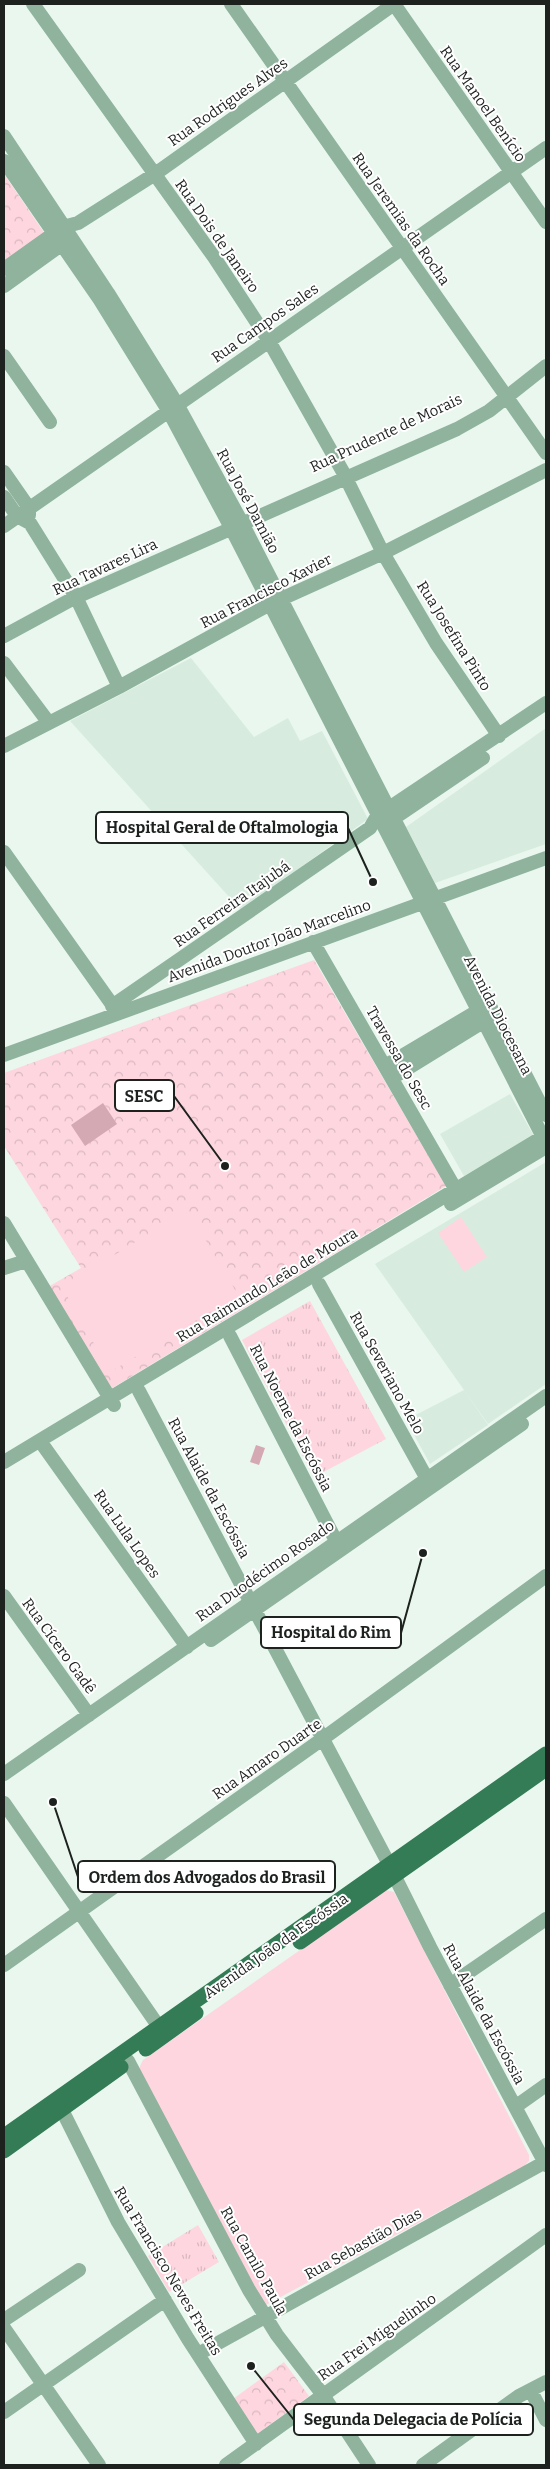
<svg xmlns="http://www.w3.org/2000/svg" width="550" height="2469" font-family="Bitter,serif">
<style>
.built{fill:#d7ecde}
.grass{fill:url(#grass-tufts)}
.park{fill:url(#park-crowns)}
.garden{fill:#fed6e0}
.water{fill:#d4a9b3}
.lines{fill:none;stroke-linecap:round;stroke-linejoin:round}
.minor{stroke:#8fb39c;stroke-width:14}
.major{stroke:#347c55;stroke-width:15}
.labels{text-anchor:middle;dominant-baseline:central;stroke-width:4;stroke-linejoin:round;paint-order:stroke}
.street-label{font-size:15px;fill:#1d221f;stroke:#fff}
.leader{fill:none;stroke:#1d221f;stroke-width:2}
.callout-dot{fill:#1d221f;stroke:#fff;stroke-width:2}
.callout{fill:#fff;stroke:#1d221f;stroke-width:2}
.callout-label{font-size:16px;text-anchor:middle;font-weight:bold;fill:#1d221f}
</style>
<defs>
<pattern id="grass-tufts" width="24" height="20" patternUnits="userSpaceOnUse" patternTransform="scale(1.25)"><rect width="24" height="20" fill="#fed6e0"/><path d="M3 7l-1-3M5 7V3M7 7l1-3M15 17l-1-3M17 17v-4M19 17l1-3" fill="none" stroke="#d9b7c0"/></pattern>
<pattern id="park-crowns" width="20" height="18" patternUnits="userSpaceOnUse" patternTransform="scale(1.25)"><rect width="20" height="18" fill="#fed6e0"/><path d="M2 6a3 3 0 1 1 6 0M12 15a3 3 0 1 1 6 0" fill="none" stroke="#d9b7c0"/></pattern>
</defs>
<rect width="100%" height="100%" fill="#e9f7ee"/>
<path class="built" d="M191,658L254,737L288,718L300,741L322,731L368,819L241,910L70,721Z
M546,728V844L435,883L406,827Z
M510,1094L534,1136L464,1176L440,1134Z
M546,1162V1384L488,1424L375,1264Z
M464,1390L488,1425L430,1464L406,1420Z"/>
<path class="grass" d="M310,1301L386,1439L314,1477L242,1340Z
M198,2225L219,2262L169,2292L148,2256Z"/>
<path class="park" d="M4,174L45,234L4,265Z
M314,960L446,1186L109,1390L48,1287L81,1268L4,1146V1073Z
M284,2362L309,2396L257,2434L233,2399Z"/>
<path class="garden" d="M188,1210L238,1295L110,1372L62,1287Z
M461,1217L487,1257L464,1272L438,1233Z
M386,1890L394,1892L529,2155V2161L524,2166L264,2306L140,2071V2066L143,2060Z"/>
<path class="water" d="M103,1103L117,1124L85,1146L71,1125Z
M256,1445L265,1448L259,1465L250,1462Z"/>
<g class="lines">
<path class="minor" d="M33,4L214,257L269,341L343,472L383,553L436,643L499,736
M231,4L546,453
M394,4L546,222
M4,136L108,293L177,404L240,519L546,1115
M4,161L100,300L168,410L229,524L546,1143
M4,269L63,227L78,223L155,174L394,4
M4,286L68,240
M4,356L50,422
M4,472L29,508V515
M4,497L17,516L30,523L76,597L119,687
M4,526L546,148
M4,636L74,598L457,429L489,411L546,366
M4,663L49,723
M4,746L119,687L270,604L383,553L546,470
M387,823L483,758
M4,852L118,1013
M313,942L456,1190
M112,1006L370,828L377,816L546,703
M4,1055L546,858
M385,1066L486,1006
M392,1078L491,1017
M451,1204L546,1147
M4,1223L114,1405
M4,1268L26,1261
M319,1284L426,1477
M230,1336L336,1541
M139,1391L390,1866
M40,1441L187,1647
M4,1462L546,1135
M4,1596L89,1715
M211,1640L522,1424
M4,1774L546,1396
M4,1803L159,2027
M395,1877L430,1947L546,2165
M4,1965L321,1740L546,1576
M450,1985L546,1919
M128,2061L249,2290L277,2335L323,2395L369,2465
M515,2107L546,2085
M62,2110L118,2222L188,2339L256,2444
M4,2320L79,2270
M4,2328L99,2465
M198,2354L545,2162
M531,2391L546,2420
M4,2412L165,2300
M226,2465L546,2235
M423,2465L519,2396L546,2382"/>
<path class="major" d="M300,1942L546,1769
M146,2049L196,2013
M4,2136L546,1754
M4,2151L121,2067"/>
</g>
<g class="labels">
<g class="street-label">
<text transform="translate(228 102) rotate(-35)">Rua Rodrigues Alves</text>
<text transform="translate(483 104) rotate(55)">Rua Manoel Benício</text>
<text transform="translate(401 219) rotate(55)">Rua Jeremias da Rocha</text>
<text transform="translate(217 236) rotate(55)">Rua Dois de Janeiro</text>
<text transform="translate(265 323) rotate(-35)">Rua Campos Sales</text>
<text transform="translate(386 433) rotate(-25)">Rua Prudente de Morais</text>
<text transform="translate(248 501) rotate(62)">Rua José Damião</text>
<text transform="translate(105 567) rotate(-25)">Rua Tavares Lira</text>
<text transform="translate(266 591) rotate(-27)">Rua Francisco Xavier</text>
<text transform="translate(454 636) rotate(58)">Rua Josefina Pinto</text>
<text transform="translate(232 904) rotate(-35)">Rua Ferreira Itajubá</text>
<text transform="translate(269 941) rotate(-20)">Avenida Doutor João Marcelino</text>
<text transform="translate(498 1015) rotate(63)">Avenida Diocesana</text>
<text transform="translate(399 1058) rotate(60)">Travessa do Sesc</text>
<text transform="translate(267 1285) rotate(-31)">Rua Raimundo Leão de Moura</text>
<text transform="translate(387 1373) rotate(61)">Rua Severiano Melo</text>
<text transform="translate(291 1418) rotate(63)">Rua Noeme da Escóssia</text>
<text transform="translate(209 1488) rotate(62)">Rua Alaide da Escóssia</text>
<text transform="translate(127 1534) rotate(55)">Rua Lula Lopes</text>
<text transform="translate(265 1571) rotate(-35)">Rua Duodécimo Rosado</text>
<text transform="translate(59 1646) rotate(54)">Rua Cícero Gadê</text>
<text transform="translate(267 1759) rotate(-35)">Rua Amaro Duarte</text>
<text transform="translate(276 1946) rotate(-35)">Avenida João da Escóssia</text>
<text transform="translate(484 2014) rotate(62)">Rua Alaide da Escóssia</text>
<text transform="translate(363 2244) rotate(-29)">Rua Sebastião Dias</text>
<text transform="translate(254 2261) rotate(61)">Rua Camilo Paula</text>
<text transform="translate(168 2271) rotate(59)">Rua Francisco Neves Freitas</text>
<text transform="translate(377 2337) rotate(-35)">Rua Frei Miguelinho</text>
</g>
</g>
<path class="leader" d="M373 882L348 828M225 1166L174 1096M423 1553L401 1633M53 1802L78 1877M251 2366L294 2420"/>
<g class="callout-dot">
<circle cx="373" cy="882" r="5"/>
<circle cx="225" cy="1166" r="5"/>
<circle cx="423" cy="1553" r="5"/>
<circle cx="53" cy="1802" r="5"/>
<circle cx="251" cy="2366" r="5"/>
</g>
<g class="callout">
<rect x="96" y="812" width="252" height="31" rx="5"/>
<rect x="115" y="1080" width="59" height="31" rx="5"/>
<rect x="261" y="1617" width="140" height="31" rx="5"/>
<rect x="78" y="1861" width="257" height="31" rx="5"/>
<rect x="294" y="2404" width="239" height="31" rx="5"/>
</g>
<g class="callout-label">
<text x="222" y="833">Hospital Geral de Oftalmologia</text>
<text x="144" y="1102">SESC</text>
<text x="331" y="1638">Hospital do Rim</text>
<text x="207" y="1883">Ordem dos Advogados do Brasil</text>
<text x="413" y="2425">Segunda Delegacia de Polícia</text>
</g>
<rect width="550" height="2469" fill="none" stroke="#1d221f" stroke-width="10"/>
</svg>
